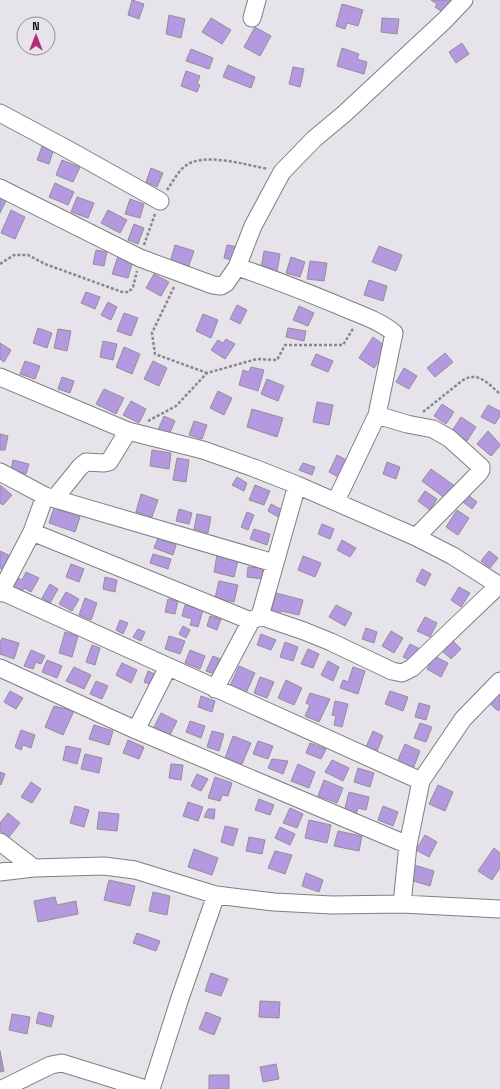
<svg xmlns="http://www.w3.org/2000/svg" width="500" height="1089" font-family="'Space Grotesk',sans-serif">
<style>
.building{fill:#b499e0;stroke:#929097}
.lines{fill:none;stroke-linecap:round;stroke-linejoin:round}
.minor-casing{stroke:#807e85;stroke-width:19}
.path{stroke:#89878d;stroke-width:2.5;stroke-dasharray:3 2;stroke-linecap:butt}
.minor{stroke:#fff;stroke-width:17}
</style>
<rect width="100%" height="100%" fill="#e6e3eb"/>
<path class="building" d="M132,0L144,4L139,19L128,15Z
M431,0H456L449,12L444,8L441,11L435,7L437,4Z
M342,4L363,10L358,26L347,23L345,29L336,26Z
M169,15L185,19L181,38L166,34Z
M211,18L231,30L222,44L202,32Z
M382,18L399,19L397,34L381,32Z
M255,27L271,36L260,56L244,47Z
M462,43L469,54L456,63L449,52Z
M342,48L359,54L357,59L367,62L364,74L337,66Z
M191,49L213,58L209,69L186,61Z
M228,65L255,77L251,88L223,77Z
M293,67L304,69L300,87L289,84Z
M186,71L200,76L197,84L200,85L197,92L181,86Z
M43,144L54,148L49,164L37,160Z
M62,160L80,167L73,182L56,175Z
M151,168L163,173L157,187L146,182Z
M55,183L74,192L68,205L49,197Z
M77,197L94,203L88,218L71,212Z
M0,198L6,201L0,213Z
M130,199L144,204L140,218L125,214Z
M11,210L25,217L15,239L1,233Z
M108,210L127,220L120,233L101,223Z
M134,224L144,228L138,244L128,240Z
M175,245L194,251L188,268L170,262Z
M227,245L239,247L235,261L224,258Z
M379,246L402,255L396,271L372,262Z
M96,250L107,252L104,266L93,264Z
M264,251L280,254L277,272L261,269Z
M118,256L133,261L128,278L112,274Z
M291,257L305,262L300,277L286,273Z
M310,261L327,263L324,281L307,279Z
M154,274L169,282L161,296L146,288Z
M369,280L387,286L383,301L364,295Z
M86,292L100,297L95,309L81,303Z
M108,302L117,307L111,320L101,315Z
M237,305L247,310L240,324L230,319Z
M299,306L314,313L308,326L293,320Z
M124,313L138,318L131,336L117,331Z
M203,314L218,320L211,338L196,331Z
M38,328L52,333L47,348L33,343Z
M288,328L306,331L304,341L286,337Z
M58,329L71,331L67,351L54,348Z
M373,337L388,348L374,368L359,358Z
M226,339L235,344L225,359L211,350L218,340L223,343Z
M103,341L117,344L113,360L100,357Z
M0,343L11,350L4,362L0,359Z
M124,347L140,354L132,374L116,367Z
M445,353L453,362L435,377L427,368Z
M316,354L333,361L328,372L311,365Z
M25,361L40,366L35,379L20,374Z
M153,361L167,368L159,386L144,379Z
M251,367L264,370L258,391L239,385L243,370L249,372Z
M404,368L417,376L409,389L396,382Z
M62,377L74,381L70,393L58,389Z
M267,379L284,386L278,401L261,394Z
M104,389L124,398L116,414L96,404Z
M218,391L232,398L224,415L210,408Z
M131,401L146,409L139,423L123,415Z
M317,402L333,405L329,425L313,422Z
M442,404L454,412L446,424L434,416Z
M488,405L500,411V416L495,424L481,417Z
M252,409L283,418L277,437L247,427Z
M164,416L175,421L169,435L158,430Z
M461,417L476,427L467,441L452,431Z
M194,421L207,425L202,439L189,435Z
M488,431L500,444V446L491,456L477,444Z
M0,434L8,436L5,450H0Z
M152,450L171,453L169,469L150,466Z
M337,455L350,462L342,479L329,472Z
M177,458L189,460L186,482L173,480Z
M13,460L29,464L26,474L11,470Z
M387,462L400,467L396,479L383,474Z
M303,463L315,467L312,475L299,470Z
M431,469L455,486L446,499L422,481Z
M237,477L247,483L244,491L232,485Z
M0,485L12,495L3,505L0,503Z
M255,485L270,491L264,505L249,500Z
M425,491L437,499L430,510L418,501Z
M141,494L158,500L152,517L136,512Z
M468,495L477,502L472,509L463,502Z
M271,504L286,512L282,519L268,511Z
M54,508L80,517L75,532L49,523Z
M179,509L192,513L189,524L176,521Z
M457,510L469,518L458,535L446,527Z
M247,512L254,515L248,530L241,527Z
M197,514L211,517L208,533L194,529Z
M322,524L334,529L330,539L318,534Z
M254,529L270,534L267,545L250,539Z
M158,538L176,545L173,555L154,548Z
M342,540L356,548L350,557L337,550Z
M0,551L15,558L8,572L0,568Z
M489,551L498,558L490,568L481,561Z
M153,554L171,559L168,569L150,563Z
M217,555L238,560L234,577L214,572Z
M303,556L321,563L315,577L298,570Z
M71,564L84,569L79,582L66,577Z
M248,567L263,568L262,579L247,577Z
M422,569L431,574L425,586L416,581Z
M26,572L39,578L31,592L24,588L20,595L12,591L18,578L22,580Z
M105,577L117,580L115,592L103,589Z
M219,581L238,585L234,602L215,598Z
M50,584L58,589L50,603L42,598Z
M459,587L470,593L461,607L451,600Z
M66,592L79,599L72,611L59,604Z
M276,593L303,600L299,615L281,611L279,615L271,613Z
M85,598L97,603L91,620L79,615Z
M168,599L178,601L175,614L165,612Z
M185,605L203,610L198,627L190,625L192,619L182,616Z
M336,605L352,613L345,626L329,617Z
M210,616L221,619L217,630L207,626Z
M425,617L437,623L430,637L417,631Z
M120,620L128,623L123,634L116,630Z
M183,626L190,630L186,638L179,634Z
M366,628L377,632L374,643L362,639Z
M138,629L145,632L141,641L133,637Z
M391,631L403,638L394,653L382,646Z
M65,632L78,636L72,657L59,653Z
M261,634L276,640L271,650L257,645Z
M169,636L185,641L180,654L165,649Z
M2,638L19,643L14,659L0,654V643Z
M451,639L461,649L451,659L441,650Z
M285,642L298,647L293,661L280,657Z
M410,644L420,649L413,662L403,657Z
M92,645L100,648L95,665L86,662Z
M308,649L319,654L313,668L301,664Z
M31,650L45,656L41,664L36,662L33,669L24,666Z
M190,650L205,656L200,669L185,663Z
M213,656L223,660L217,675L206,671Z
M434,656L448,663L441,677L427,669Z
M47,660L62,666L57,678L42,672Z
M328,661L339,667L333,681L321,675Z
M122,663L137,670L131,683L116,675Z
M239,666L255,673L246,693L230,686Z
M74,667L91,675L84,689L66,681Z
M353,667L365,671L358,694L340,688L343,680L348,682Z
M148,671L159,676L155,686L144,682Z
M260,677L274,682L267,698L254,693Z
M286,680L302,688L294,705L278,698Z
M96,681L108,686L102,699L90,694Z
M10,691L23,698L16,709L4,702Z
M390,691L408,697L403,711L385,704Z
M500,692V709L498,711L487,701Z
M310,693L330,699L319,722L305,716L310,705L306,703Z
M201,696L215,701L212,712L198,707Z
M335,701L348,704L342,727L334,725L336,716L332,715Z
M419,703L430,706L426,720L415,717Z
M54,706L74,711L63,735L45,727Z
M161,713L177,721L170,735L154,727Z
M190,721L205,726L201,738L186,732Z
M420,723L432,727L426,742L414,738Z
M94,725L113,731L109,745L89,739Z
M21,730L35,735L31,748L23,745L21,750L15,747Z
M212,731L224,734L219,751L207,747Z
M373,731L383,736L377,751L366,747Z
M233,736L251,743L242,764L225,758Z
M128,740L144,747L139,759L123,753Z
M258,741L273,746L268,759L253,754Z
M310,743L326,749L321,759L306,753Z
M405,744L420,751L413,769L397,762Z
M66,746L81,749L77,764L63,760Z
M85,754L102,758L99,773L81,769Z
M272,759L288,761L283,774L268,768Z
M332,760L349,768L343,781L325,772Z
M171,764L183,765L181,780L169,778Z
M298,764L315,772L309,788L291,781Z
M358,768L374,773L370,787L354,782Z
M0,772L5,774L1,785L0,784Z
M197,774L208,779L201,791L191,786Z
M215,777L232,783L228,796L222,795L220,801L208,798Z
M324,780L343,788L337,803L318,796Z
M31,782L41,789L32,803L21,797Z
M438,785L453,792L445,811L429,804Z
M349,792L369,797L366,810L358,808L356,815L344,812Z
M259,799L274,805L270,815L255,810Z
M188,802L203,807L198,821L183,816Z
M75,806L89,810L84,827L70,823Z
M383,806L398,812L393,826L378,820Z
M290,808L303,814L297,828L283,823Z
M208,809H215L214,819L204,817Z
M99,812L119,814L117,831L97,829Z
M8,813L20,823L9,837L0,831V823Z
M309,820L331,825L327,843L305,838Z
M225,826L238,829L233,846L221,842Z
M280,827L295,834L290,845L275,838Z
M338,831L362,836L359,851L334,846Z
M425,835L437,842L429,857L416,850Z
M249,837L265,840L262,854L246,851Z
M494,848L500,853V868L492,880L478,871Z
M194,849L218,858L212,875L188,867Z
M275,851L292,855L285,874L268,868Z
M414,865L434,871L430,886L410,880Z
M306,873L323,880L319,892L302,886Z
M109,880L135,886L130,906L104,900Z
M153,892L170,896L167,915L149,911Z
M55,897L57,905L76,901L78,914L38,922L34,901Z
M137,933L160,941L156,951L133,943Z
M211,973L228,979L221,996L205,991Z
M260,1001L280,1002L279,1018L259,1017Z
M39,1012L54,1016L51,1027L36,1023Z
M206,1012L221,1018L214,1035L199,1029Z
M12,1014L30,1017L27,1034L9,1030Z
M0,1051L4,1071L0,1072Z
M276,1064L279,1079L263,1082L260,1067Z
M209,1075H229V1089H209Z"/>
<g class="lines">
<g class="minor-casing">
<path id="minor" d="M252,18L257,0
M0,113L69,150L160,201
M0,188L140,258L213,285L221,286L226,283L237,267L253,226L282,172L314,139L344,114L445,20L464,0
M237,267C272,278 306,292 340,306C358,314 379,320 394,333L377,415L336,501
M0,377L128,431L203,450L254,468L297,485L416,537L453,556L500,586
M377,415L407,424L433,429L449,438L481,467V470L479,473L416,537
M0,472L45,496L274,563
M55,498L80,467L86,462L104,463L109,462L128,431
M32,532L45,496
M1,591L421,781
M0,593L32,532L251,621
M260,616L304,631L331,642L392,671L402,673L412,668L499,585
M0,668L136,730L408,845
M215,689L251,621L260,616L297,485
M136,730L168,667
M0,842L34,868
M0,872L34,868L104,866L135,870L216,895L274,902L332,905L402,904L500,909
M402,904L408,845L421,781L463,719L500,681
M2,1089L51,1065L62,1063L146,1089
M151,1089L180,998L216,895"/>
</g>
<path class="path" d="M167,190C172,183 177,173 184,167C202,151 246,165 268,169
M144,245L155,214
M0,264L14,255H28L45,264L122,292H129L133,287L137,271
M174,287L152,333L155,354L207,373
M423,412L463,380C478,371 489,384 500,394
M148,421L176,406L207,373L257,359L277,360L285,345H343L354,327"/>
<use href="#minor" class="minor"/>
</g>
<g transform="translate(36 36)"><circle r="19" fill="#e6e3eb" stroke="#908d93"/>
<path d="M0-3L7 15L0 10L-7 15Z" fill="#b02d76"/>
<text y="-6" font-size="11" font-weight="bold" text-anchor="middle" fill="#0e0d10">N</text>
</g>
</svg>
